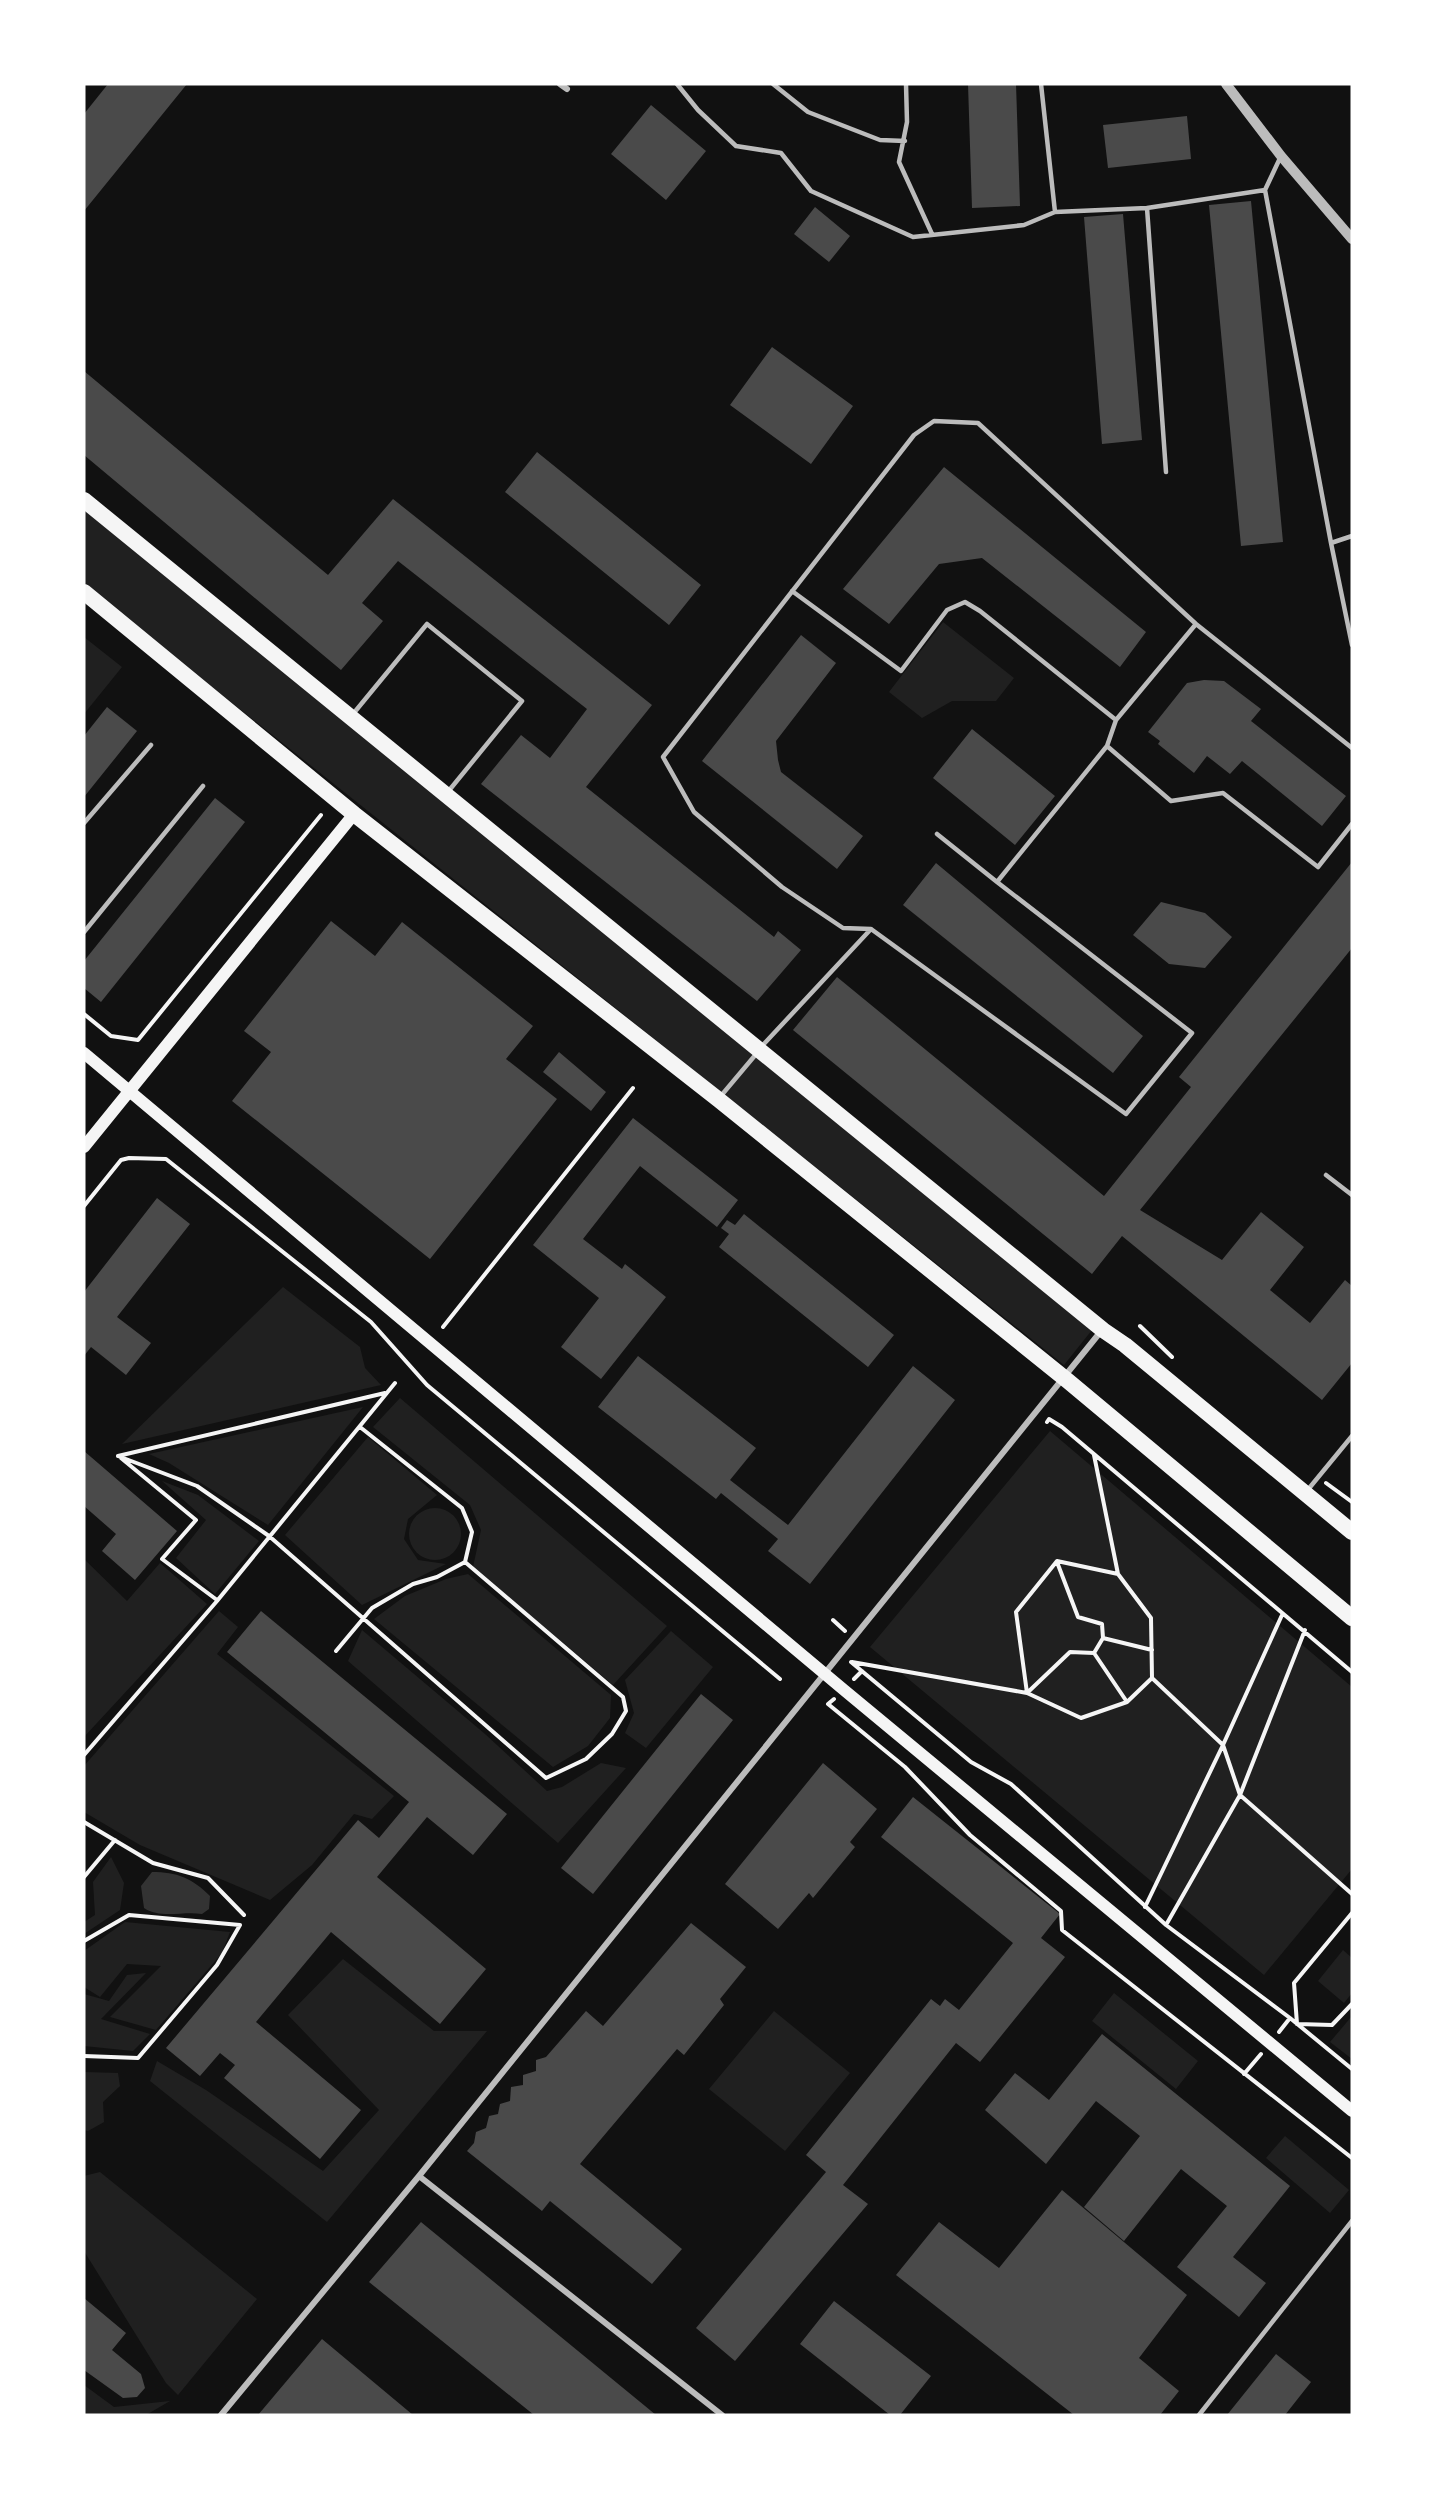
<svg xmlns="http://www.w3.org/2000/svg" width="1436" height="2499" font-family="'PT Sans Narrow',sans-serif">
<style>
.green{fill:#202020}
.water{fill:#333}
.building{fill:#4a4a4a}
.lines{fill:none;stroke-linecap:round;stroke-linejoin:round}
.path{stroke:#f5f5f5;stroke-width:4}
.service{stroke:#bcbcbc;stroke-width:4.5}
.minor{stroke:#bcbcbc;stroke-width:6}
.tertiary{stroke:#bcbcbc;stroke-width:10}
.secondary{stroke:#f5f5f5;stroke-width:12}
.trunk{stroke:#f5f5f5;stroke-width:16}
</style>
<rect width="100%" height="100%" fill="#111"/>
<path class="green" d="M84,502L1092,1330L1064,1365L84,585Z
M943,622L1014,678L996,701H952L922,718L889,692Z
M84,637L122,667L84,714Z
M283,1287L360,1347L365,1368L381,1385L122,1444Z
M400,1398L667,1626L613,1685L473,1567L481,1530L470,1505L373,1427Z
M363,1407L268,1525L169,1463L149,1454Z
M1050,1431L1352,1687V1869L1264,1975L870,1647Z
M368,1437L437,1495L408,1519L404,1539L418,1560L446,1564L362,1605L285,1535Z
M162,1481L198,1495L259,1541L215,1594L176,1558L206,1520Z
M409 1534a26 26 0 1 1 52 0a26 26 0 1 1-52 0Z
M84,1559L127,1601L160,1563L207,1604L84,1737Z
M468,1574L611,1695L610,1718L588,1746L553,1767L374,1619L405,1596L446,1579Z
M219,1611L238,1627L217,1654L394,1796L372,1819L354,1814L312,1865L270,1900L140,1845L84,1812V1766Z
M362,1630L485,1734L547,1791L562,1787L601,1763L626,1768L558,1843L348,1661Z
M671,1631L713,1667L646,1748L625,1733L634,1713L625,1680Z
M111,1857L124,1883L120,1910L84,1934V1922L95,1915L93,1882Z
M125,1922L230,1932L222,1953L156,2030L110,2017L161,1966L127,1964L100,1997L84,1987V1951Z
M1343,1950L1352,1958V1993L1344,2003L1318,1981Z
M343,1959L434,2031H487L327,2222L150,2081L157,2061L206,2090L323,2171L379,2110L288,2015Z
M146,1973L101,2019L150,2034L133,2051L84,2046V1994L109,2001L127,1975Z
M1114,1993L1198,2061L1176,2089L1092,2021Z
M774,2011L850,2073L785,2151L709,2089Z
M1352,2016V2059L1330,2042Z
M84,2072L118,2073L120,2086L103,2102L104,2122L88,2131L84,2130Z
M1285,2136L1349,2190L1330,2213L1266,2158Z
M100,2172L257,2299L178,2395L166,2383L84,2251V2176Z
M84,2385L114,2407L170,2401L146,2415H84Z"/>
<path class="water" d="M152,1872C177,1872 192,1878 210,1896L209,1909L202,1914C183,1911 160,1919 144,1908L141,1886Z"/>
<path class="building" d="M108,84H187L84,211V114Z
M968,84H1016L1020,206L972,208Z
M651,105L706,151L666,200L611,154Z
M1187,116L1191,159L1108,168L1103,125Z
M1251,201L1283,542L1241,546L1209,205Z
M815,207L850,236L829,262L794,234Z
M1123,214L1142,440L1102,444L1084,217Z
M772,347L853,406L811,464L730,405Z
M84,371L328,575L393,499L652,705L586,787L774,937L778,931L801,950L757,1001L481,784L521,735L550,758L587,709L398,561L362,603L383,621L341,670L84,455Z
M537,452L701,585L669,625L505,492Z
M944,467L1146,632L1120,667L982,558L939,564L889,624L843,589Z
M801,635L836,663L776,741L778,760L781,772L863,836L837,869L702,761Z
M1204,680L1224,681L1261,709L1251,721L1346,796L1322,826L1242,761L1230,774L1207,756L1194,773L1158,744L1160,741L1148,732L1187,683Z
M107,707L137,731L84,797V736Z
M972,729L1055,796L1015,845L933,778Z
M215,798L245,822L101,1002L84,988V961Z
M1352,862V948L1140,1210L1222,1260L1261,1212L1304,1247L1270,1290L1310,1323L1345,1280L1352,1286V1363L1322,1400L1122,1236L1092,1274L793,1030L837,977L1104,1196L1191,1087L1179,1077Z
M936,863L1143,1036L1113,1073L903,905Z
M1161,902L1205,913L1232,937L1205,968L1169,964L1133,935Z
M331,921L375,956L402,922L533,1026L506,1059L557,1099L430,1259L232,1101L271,1052L244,1031Z
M559,1052L606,1092L591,1111L543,1072Z
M633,1118L738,1200L717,1227L640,1166L583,1239L622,1269L625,1264L666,1297L601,1379L561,1347L599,1298L533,1245Z
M157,1198L190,1224L117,1317L151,1343L126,1375L91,1347L84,1356V1292Z
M744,1214L894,1335L868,1367L719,1247L729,1234L721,1228L727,1220L735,1225Z
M638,1356L756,1448L730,1480L788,1525L913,1366L955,1400L810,1584L768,1551L778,1539L721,1493L716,1499L598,1407Z
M84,1451L177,1531L135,1580L102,1551L116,1534L84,1506Z
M261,1611L507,1814L473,1855L427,1817L377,1877L486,1969L440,2024L331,1932L256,2022L361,2110L320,2159L224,2078L235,2065L220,2053L200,2076L166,2048L358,1820L379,1838L409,1802L227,1652Z
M701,1694L733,1720L593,1894L561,1868Z
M823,1763L877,1809L850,1842L855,1847L813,1898L809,1893L778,1929L725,1884Z
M913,1797L1060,1914L1041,1938L1065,1957L980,2062L956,2043L843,2185L868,2204L735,2361L696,2328L826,2172L806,2155L931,1999L940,2006L945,1999L959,2010L1013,1943L881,1837Z
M691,1923L746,1967L720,1999L724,2005L684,2055L677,2049L580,2164L682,2249L652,2284L550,2201L542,2211L467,2151L474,2143L476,2132L486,2128L489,2116L498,2114L500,2104L510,2101L511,2087L523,2085V2075L536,2071V2060L546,2057L586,2011L603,2026Z
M1102,2034L1290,2186L1233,2257L1266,2283L1239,2317L1177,2267L1227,2206L1181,2169L1124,2241L1084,2207L1140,2136L1096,2101L1046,2164L985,2110L1015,2073L1049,2100Z
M1062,2190L1187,2295L1139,2358L1179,2391L1160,2415H1074L896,2275L939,2222L999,2268Z
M421,2222L656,2415H534L369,2282Z
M84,2298L126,2333L112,2350L141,2374L145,2388L137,2397L123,2398L84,2370Z
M834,2301L931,2376L900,2415H890L800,2344Z
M322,2339L413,2415H258Z
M1276,2354L1311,2382L1285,2415H1227Z"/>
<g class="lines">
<path class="path" d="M84,1014L111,1036L138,1040L321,815
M84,1206L121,1160L129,1158L166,1159L371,1322L427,1385L780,1679
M1140,1326L1172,1357
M443,1327L633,1088
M1047,1422L1049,1419L1062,1427L1352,1672
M1094,1455L1118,1574L1151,1618L1152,1678L1223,1745L1240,1795L1352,1894
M118,1456L197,1486L269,1536L546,1778L586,1759L612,1734L626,1711L623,1697L465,1562
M118,1456L385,1393
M121,1458L196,1520L162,1559L217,1600
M1326,1483L1352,1502
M1057,1562L1078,1617L1102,1624L1103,1638
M1118,1574L1057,1561L1016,1612L1027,1693L1081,1718L1127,1702L1152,1678
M833,1620L845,1631
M336,1651L372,1608L413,1584L437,1577L465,1562L472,1532L462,1508L360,1427
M1094,1653L1127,1702
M851,1662L971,1762L1011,1784L1166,1925L1290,2018L1352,2069
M852,1662L1027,1693L1070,1652L1094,1653L1103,1638L1152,1650
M854,1679L862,1671
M834,1699L828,1704L905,1767L970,1835L1061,1911L1062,1930L1352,2158
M84,1755L217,1601L395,1383
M84,1822L153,1863L208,1878L244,1915
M84,1877L115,1840
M1145,1907L1223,1745L1282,1615
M1166,1925L1240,1795L1305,1630
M84,1941L129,1915L240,1925L217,1965L138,2058L84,2056
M1297,2024L1294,1983L1352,1913
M1298,2024L1332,2025L1352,2004
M1279,2032L1290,2018
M1244,2074L1261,2054"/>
<path class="service" d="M677,84L698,110L736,146L781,153L811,191L913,237L1024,225L1055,212L1147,208
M773,84L808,112L880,140L905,141
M906,84L907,122L899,162L932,234
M1041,84L1055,212
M1281,156L1265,190L1331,543
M1166,472L1147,208L1265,190
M1352,536L1331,543L1352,645
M792,591L901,671L947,610L965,602L980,611L1116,720
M353,714L427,624L522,701L447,793
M1107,746L1171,801L1223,793L1318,867L1352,824
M84,823L151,745
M937,834L997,882
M871,929L843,928L782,887L694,812L663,757L914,435L934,421L978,423L1196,624L1352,748
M84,932L203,786
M762,1046L871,929L1126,1114L1192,1033L997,882L1107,746L1116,720L1196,624
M720,1097L757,1053
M1326,1175L1352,1195
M1306,1492L1352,1436
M1199,2415L1352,2221"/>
<path class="minor" d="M560,84L567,89
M419,2176L722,2415
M221,2415L419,2176L1102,1330"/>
<path class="tertiary" d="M1226,84L1281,156L1352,239"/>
<path class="secondary" d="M84,1053L844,1690L1352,2111
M84,1147L354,814"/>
<path class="trunk" d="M84,500L1103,1330L1125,1345L1352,1532
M84,592L354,814L719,1100L1068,1381L1352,1618"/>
</g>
<rect width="1436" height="2499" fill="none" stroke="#ffffff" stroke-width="171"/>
</svg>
